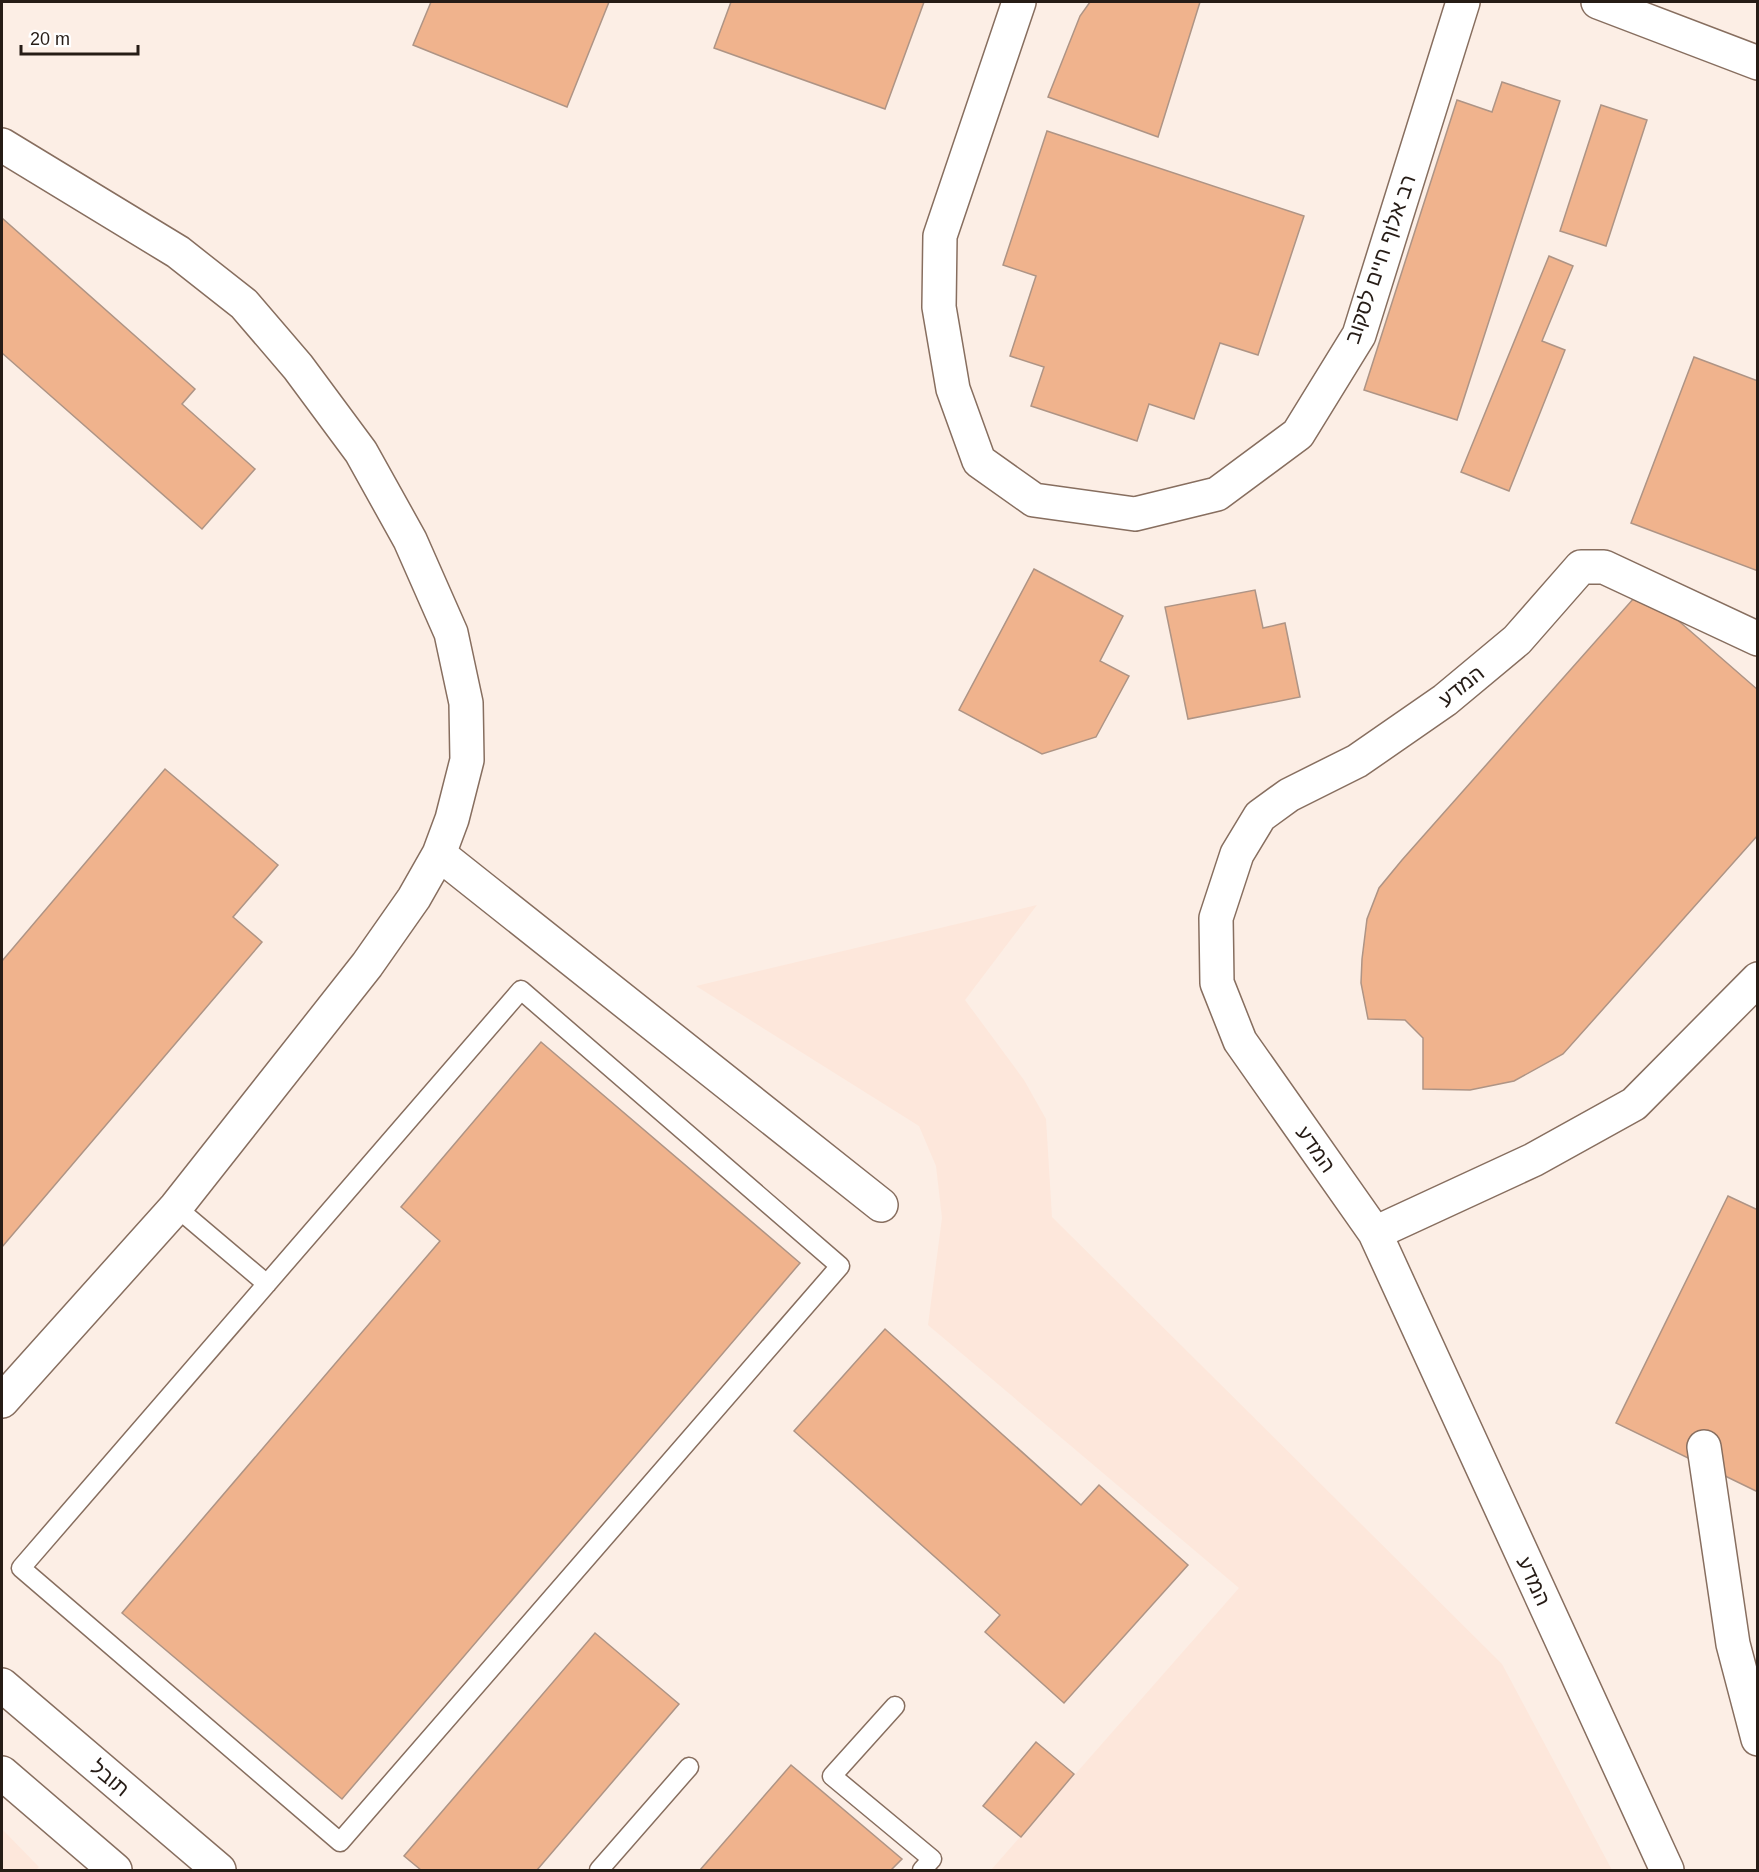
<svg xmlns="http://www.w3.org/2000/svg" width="1759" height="1872" font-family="Arial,Heebo,sans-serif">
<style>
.built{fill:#fceee5}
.green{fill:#fde7db}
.building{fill:#f0b38d;stroke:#ae9485;stroke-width:1.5}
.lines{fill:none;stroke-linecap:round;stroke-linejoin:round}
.lane-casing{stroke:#876e5f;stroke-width:21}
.street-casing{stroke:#876e5f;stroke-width:36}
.secondary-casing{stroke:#876e5f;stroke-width:36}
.lane{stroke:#fff;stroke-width:18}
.street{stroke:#fff;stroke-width:33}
.secondary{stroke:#fff;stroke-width:33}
.labels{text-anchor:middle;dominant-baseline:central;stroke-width:5;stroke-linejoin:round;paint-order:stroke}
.street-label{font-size:21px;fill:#261c16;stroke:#fff}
</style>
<rect width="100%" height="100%" fill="#fbfbfb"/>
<path class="built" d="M2,2H1757V1870H2Z"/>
<path class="green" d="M1037,905L965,1000L1024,1080L1046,1119L1052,1217L1502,1664L1612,1870H991L1239,1588L928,1325L942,1218L936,1166L919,1126L696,986Z
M2,1829L39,1867L36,1870H2Z"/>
<path class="building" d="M431,2H609L567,107L413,45Z
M731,2H924L885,109L714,48Z
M1090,2H1200L1158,137L1048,97L1080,16Z
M1502,82L1560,101L1457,420L1364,390L1457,100L1492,112Z
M1601,105L1647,120L1606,246L1560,231Z
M1047,131L1304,216L1258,355L1220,343L1194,419L1149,404L1137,441L1031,406L1044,367L1010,356L1036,276L1003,265Z
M2,218L195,389L182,404L255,469L202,529L2,353Z
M1549,256L1573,266L1542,341L1565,350L1509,491L1461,472Z
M1694,357L1758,381V571L1631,523Z
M1034,569L1123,616L1100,661L1129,676L1096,737L1042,754L959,710Z
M1642,589L1758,690V835L1563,1054L1514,1081L1470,1090L1423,1089V1038L1405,1020L1368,1019L1361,983L1362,959L1367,919L1379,888L1402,860Z
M1255,590L1263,628L1285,623L1300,697L1188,719L1165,607Z
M165,769L278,865L233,917L262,942L2,1247V961Z
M541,1042L800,1263L342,1799L122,1613L440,1241L401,1207Z
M1728,1196L1758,1210V1492L1616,1423Z
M885,1329L1081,1505L1099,1485L1188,1565L1064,1703L985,1632L1000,1615L794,1431Z
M595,1633L679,1704L537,1870H421L404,1856Z
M1036,1742L1074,1774L1021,1837L983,1806Z
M791,1765L902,1859L891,1870H700Z"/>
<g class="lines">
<g class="lane-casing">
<path id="lane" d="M521,990L840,1266L340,1842L21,1568Z
M176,1207L267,1284
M895,1706L832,1776L932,1859L922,1870
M599,1870L689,1767"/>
</g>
<g class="street-casing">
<path id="street" d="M1019,2L940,236L939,307L953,389L979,461L1034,500L1135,514L1217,494L1298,434L1359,335L1463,2
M2,145L178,252L244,304L298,367L361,452L410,540L451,633L466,703L467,760L452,819L439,854L414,898L367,965L176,1207L2,1401
M439,854L881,1205
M1375,1233L1533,1160L1634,1104L1758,979
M1704,1447L1733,1644L1758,1739
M1667,1870L1375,1233L1240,1041L1217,983L1216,918L1237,854L1260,816L1289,795L1357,761L1445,700L1517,640L1581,567H1604L1758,639"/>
</g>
<g class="secondary-casing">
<path id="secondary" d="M1598,2L1758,63
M2,1685L219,1870
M2,1773L115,1870"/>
</g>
<use href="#lane" class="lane"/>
<use href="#street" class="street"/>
<use href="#secondary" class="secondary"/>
</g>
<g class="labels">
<g class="street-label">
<text transform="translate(1380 259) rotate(-71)">רב אלוף חיים לסקוב</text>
<text transform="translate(1461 686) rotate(-39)">המדע</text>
<text transform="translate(1316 1149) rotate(55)">המדע</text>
<text transform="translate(1534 1581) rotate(65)">המדע</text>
<text transform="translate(110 1778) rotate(40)">תובל</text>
</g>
</g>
<rect width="1759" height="1872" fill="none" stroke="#261c16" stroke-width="6"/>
<path d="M21 45v9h117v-9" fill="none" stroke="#261c16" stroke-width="3"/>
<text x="30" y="45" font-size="18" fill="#261c16" stroke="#ffffff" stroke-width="4.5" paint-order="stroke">20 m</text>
</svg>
